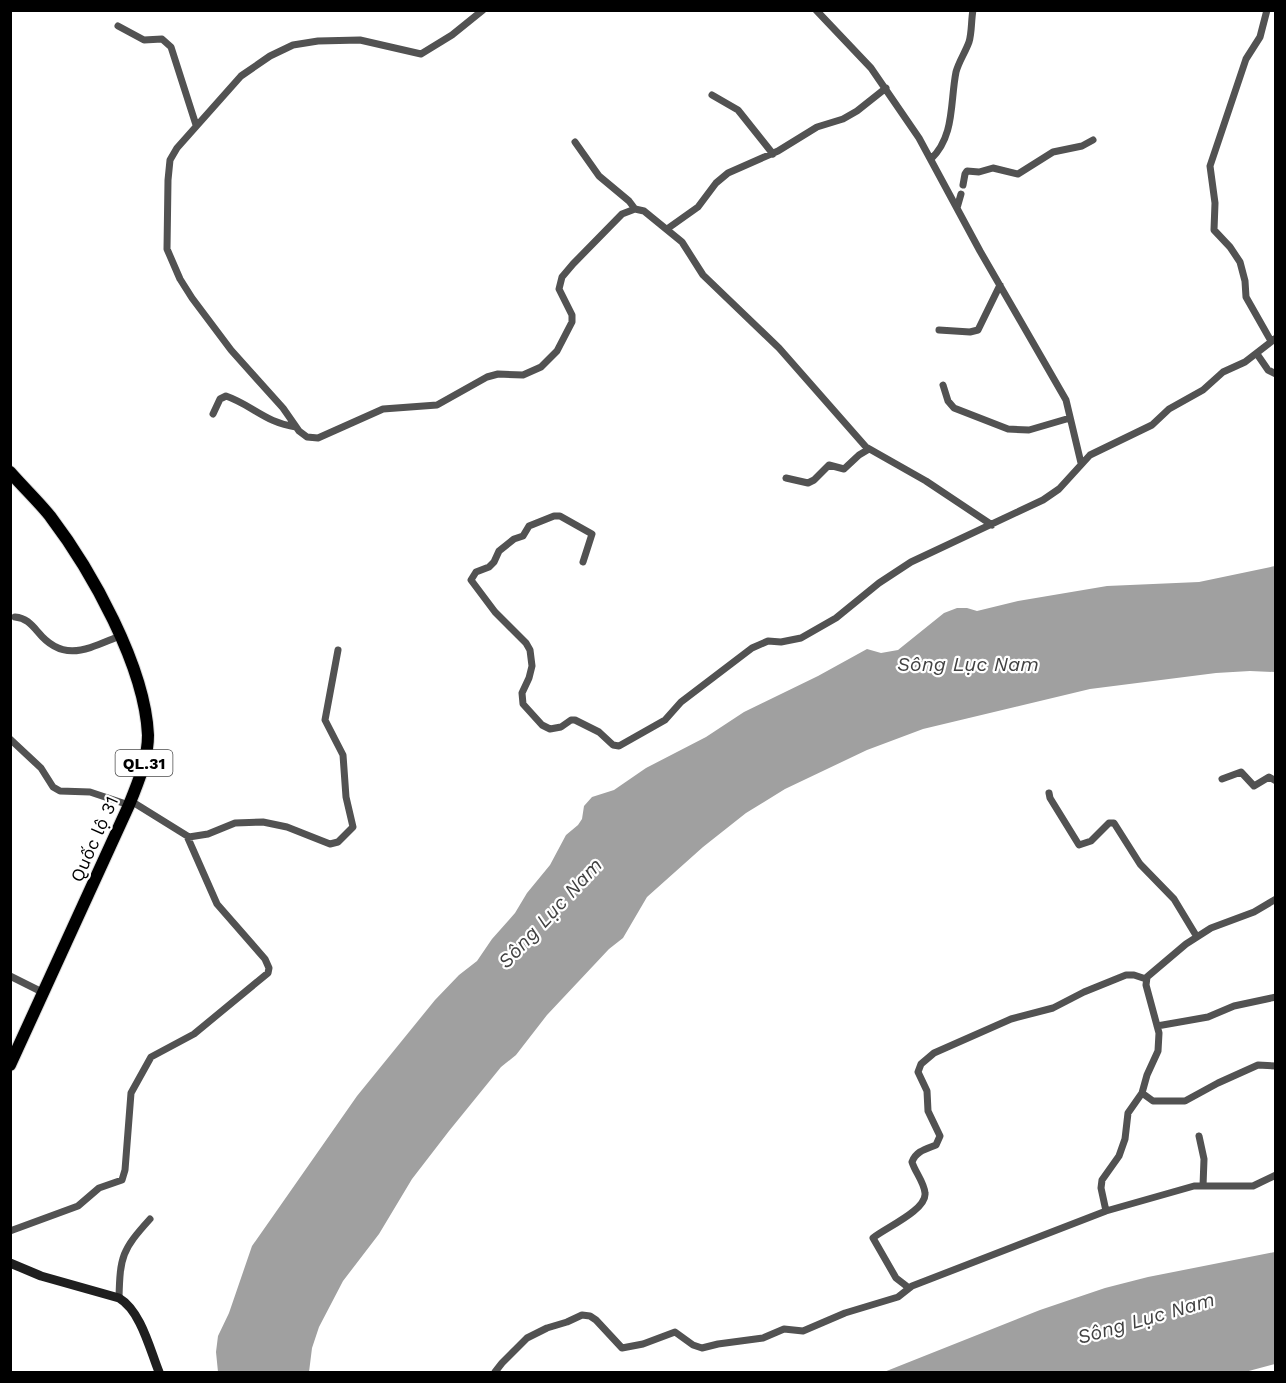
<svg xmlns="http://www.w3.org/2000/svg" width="1286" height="1383" font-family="'Work Sans',sans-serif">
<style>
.water{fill:#a0a0a0}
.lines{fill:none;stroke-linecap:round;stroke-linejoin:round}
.highway-casing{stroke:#dbdbdb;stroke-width:14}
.street{stroke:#525252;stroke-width:7}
.secondary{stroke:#1f1f1f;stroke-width:9}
.highway{stroke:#000;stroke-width:12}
.labels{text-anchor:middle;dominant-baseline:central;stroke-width:4.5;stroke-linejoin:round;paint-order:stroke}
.shield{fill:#fff;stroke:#4c4c4c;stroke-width:1.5}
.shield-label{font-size:16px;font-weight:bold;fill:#000}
.street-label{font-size:18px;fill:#000;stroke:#fff}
.water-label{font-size:20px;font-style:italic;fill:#414141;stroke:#fff}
</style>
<rect width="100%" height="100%" fill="#fff"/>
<path class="water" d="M1275,566V672L1250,671L1216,673L1090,689L923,729L867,750L785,789L746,813L703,847L647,897L623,938L609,949L547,1015L516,1055L501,1067L449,1131L412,1179L379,1234L343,1281L319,1327L312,1348L309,1372H218L216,1352L218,1336L229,1313L252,1246L357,1096L435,1000L459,975L477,961L492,939L515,913L527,893L550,865L566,835L578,825L582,819L584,806L592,797L614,790L646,768L706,737L744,712L818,676L867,649L881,653L898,650L944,613L957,608H967L977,611L1018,601L1107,586L1199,582Z
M1275,1252V1364L1245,1372H884L1040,1310L1105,1288L1148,1277Z"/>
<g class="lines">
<g class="highway-casing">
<path id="highway" d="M10,472C23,487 38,501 50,516C91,570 145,666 148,735C148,759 138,783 129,805L10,1065"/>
</g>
<path class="street" d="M483,10L452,35L421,54L360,40L318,41L293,45L270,56L241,76L177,148L170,160L168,180L167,249L180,279L192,298L231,350L283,408L299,431L307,437L318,438L383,409L437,405L487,377L498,374L523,375L541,367L557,351L572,322V315L559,289L562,277L573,264L622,214L635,209L644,211L682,242L703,275L779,348L866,447L926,481L992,525
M816,10L871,68L919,138L980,251L1066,400L1081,463
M1267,10L1260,37L1246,59L1210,166L1215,203L1214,230L1230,247L1240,262L1245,281L1246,297L1271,341
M118,26L144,40L162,39L171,47L196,125
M712,95L738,110L773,154
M575,142L599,176L629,201L635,209
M931,159C955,136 950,102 956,72C959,61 965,53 969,42C972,32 971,21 973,10
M963,185L965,174L967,171L979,172L993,168L1018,174L1053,152L1082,146L1093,140
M957,208L961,194
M667,229L698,207L716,183L728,173L778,151L817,127L843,119L857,111L886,88
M939,330L970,332L978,330L1000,285
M1257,354L1268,370L1276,374
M943,385L948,401L954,408L1008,429L1029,430L1070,418
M213,414L220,399L226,396C252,405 266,423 296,427
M786,478L808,483L814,480L829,465L844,469L859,455L869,449
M583,562L592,534L560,516H554L529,526L523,536L514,539L499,551L494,562L489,567L476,572L471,580L495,612L526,643L530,650L532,666L529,678L522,693L523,704L542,725L550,729L561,727L571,720H575L599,732L613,745L619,746L665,720L681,702L752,648L768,641L781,642L801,638L836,618L879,583L911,562L1043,500L1059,489L1090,455L1152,425L1169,409L1203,390L1223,372L1245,362L1276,338
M15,617C26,618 31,624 38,632C64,664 89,648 120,636
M10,739L41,768L53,787L60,791L90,792L129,805
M1222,779L1241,772L1254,786L1269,777L1276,781
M1049,793L1050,798L1079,845L1091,841L1109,823H1114L1140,864L1174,899L1197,937
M131,801L189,837L208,834L235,823L263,822L287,827L330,844L338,842L353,827L346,797L343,755L325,720L338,650
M10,976L44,993
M1157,1026L1208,1017L1234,1006L1276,997
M1142,1093L1153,1101H1185L1218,1083L1258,1065L1276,1066
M1199,1136L1204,1159L1203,1186
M1106,1211L1101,1188L1102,1180L1119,1156L1125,1139L1128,1113L1142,1093L1147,1075L1158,1051L1159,1033L1146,985L1147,977L1186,944L1211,928L1254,912L1276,899
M10,1231L78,1206L99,1188L122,1180L125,1170L131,1093L151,1057L194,1034L268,973L269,968L265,959L217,904L187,836
M909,1288L896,1278L873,1238C885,1228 927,1210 925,1193C924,1182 915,1172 912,1162C916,1151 926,1149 936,1145L940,1136L928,1111L927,1091L918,1072L921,1064L934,1053L1011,1019L1053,1008L1084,992L1126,975H1134L1146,979
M119,1298C120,1256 122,1250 150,1219
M495,1372L502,1363L527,1338L547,1328L567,1322L582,1315L590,1316L596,1320L622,1348L643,1344L675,1332L693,1345L702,1348L718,1344L763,1338L784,1329L803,1331L845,1313L898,1297L912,1286L1106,1211L1194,1186H1253L1276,1175"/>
<path class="secondary" d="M10,1263L41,1276L119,1298C141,1311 150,1350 159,1372"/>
<use href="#highway" class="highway"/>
</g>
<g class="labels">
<rect class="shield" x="115.5" y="750" width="57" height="26" rx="4.5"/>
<g class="shield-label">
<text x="144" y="763">QL.31</text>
</g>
<g class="street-label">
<text transform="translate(94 839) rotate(-66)">Quốc lộ 31</text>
</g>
<g class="water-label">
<text x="968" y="664">Sông Lục Nam</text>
<text transform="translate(550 913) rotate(-47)">Sông Lục Nam</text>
<text transform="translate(1146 1318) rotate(-16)">Sông Lục Nam</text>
</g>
</g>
<rect width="1286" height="1383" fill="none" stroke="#000000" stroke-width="24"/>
</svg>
